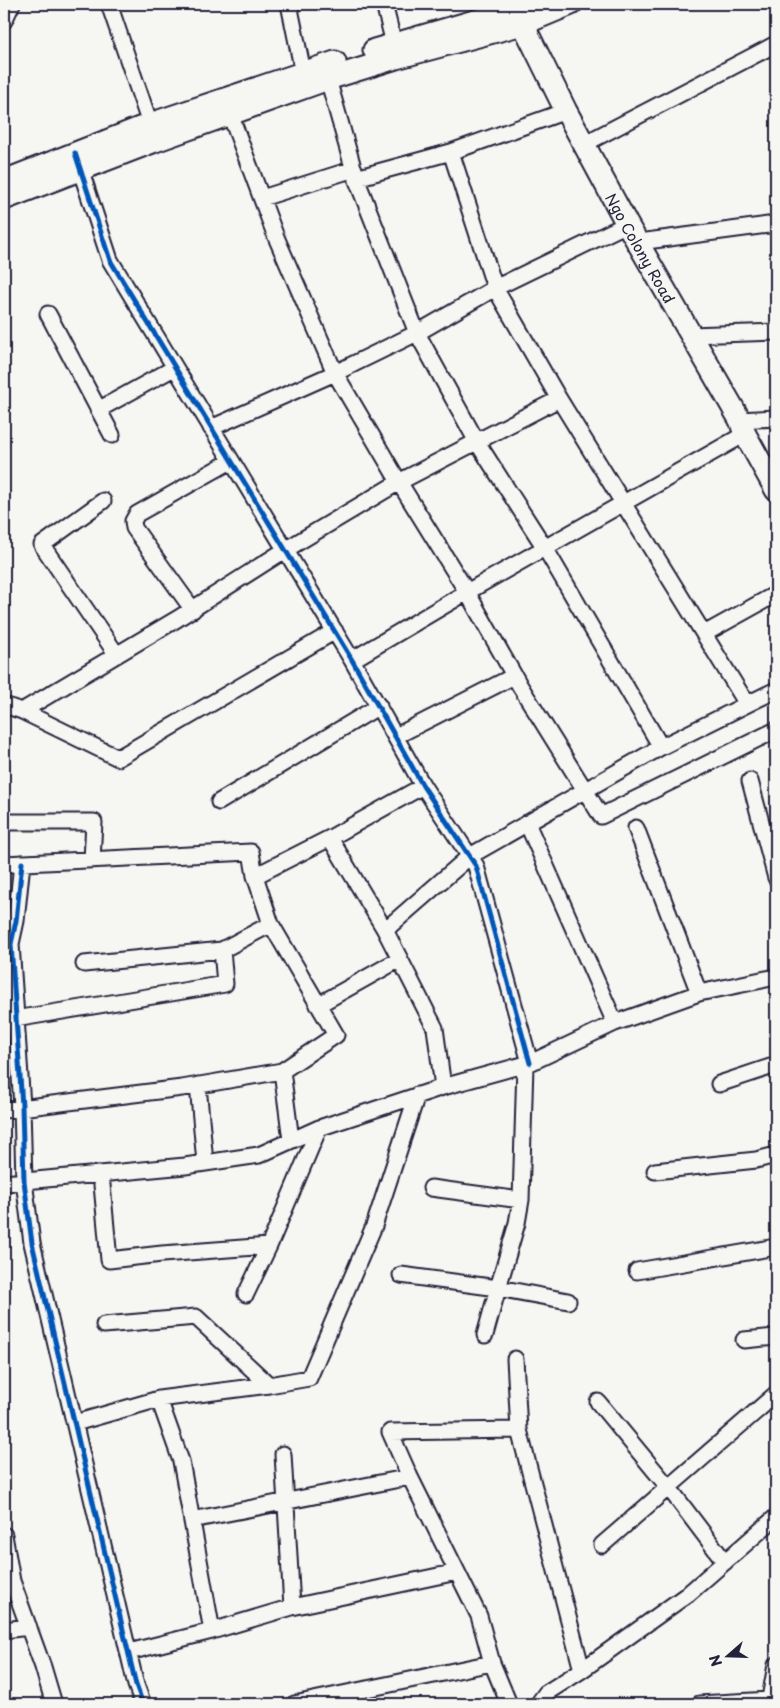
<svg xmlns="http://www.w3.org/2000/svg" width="780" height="1708" font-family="'Playpen Sans',sans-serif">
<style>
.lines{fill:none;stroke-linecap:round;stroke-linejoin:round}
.street-casing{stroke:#22223b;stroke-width:19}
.secondary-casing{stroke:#22223b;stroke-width:25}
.street{stroke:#f6f6f2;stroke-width:15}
.secondary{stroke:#f6f6f2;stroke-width:21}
.cycleway-casing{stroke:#f6f6f2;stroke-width:8}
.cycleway{stroke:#0057b8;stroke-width:5}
.labels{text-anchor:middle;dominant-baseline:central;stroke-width:4;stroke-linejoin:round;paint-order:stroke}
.street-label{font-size:15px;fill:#22223b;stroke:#f6f6f2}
</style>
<rect width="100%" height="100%" fill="#f6f6f2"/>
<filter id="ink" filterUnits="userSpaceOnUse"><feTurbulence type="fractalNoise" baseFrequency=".02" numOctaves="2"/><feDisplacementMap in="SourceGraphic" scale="10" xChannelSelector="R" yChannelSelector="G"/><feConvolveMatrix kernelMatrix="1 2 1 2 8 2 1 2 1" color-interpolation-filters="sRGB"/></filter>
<g filter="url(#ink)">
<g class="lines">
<g class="street-casing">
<path id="street" d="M109,4L150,124
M289,4L303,72
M384,4L394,44
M4,21L12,4
M328,79L356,178L417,333L477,442L545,548L661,747
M230,114L276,237L335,373L399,482L467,592L520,686L601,816L776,730
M584,144L776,44
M451,152L495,288L559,399L747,704
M78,162L110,260L352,660L423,786L476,866L530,1063
M356,178L451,152L566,111
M262,198L354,169
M639,242L776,224
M48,314L112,435
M690,335L776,332
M98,410L174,368
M740,420L776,418
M211,428L335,373L417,333L495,288L627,224
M103,501L42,545L117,655
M193,610L134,528L133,521L137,514L231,461
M704,634L776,594
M352,660L467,592L745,434
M4,705L22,711L118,758L335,631
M22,711L177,619L285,550L399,482L559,399
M396,736L514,676
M750,781L776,878
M219,802L379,706
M4,822H94L92,860
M527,823L615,1023
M636,828L699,993
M330,838L385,930L435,1028L443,1087
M22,863L16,921L11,944L22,1106L24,1181L32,1243L136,1685L143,1704
M4,864L251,852L255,876
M385,930L470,856L661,747L776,690
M84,964L222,950
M318,1005L400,959
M15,1019L225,984L222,950L271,924
M282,1071L291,1140
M719,1084L776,1065
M198,1085L205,1163
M4,1110L182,1088L282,1071L336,1035L271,924L255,876L330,838L423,786
M655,1171L756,1160L776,1155
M101,1174L109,1260L162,1254L269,1246L246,1294
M4,1183L185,1166L259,1155L319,1128L443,1087L530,1063L615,1023L699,993L776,977
M431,1188L521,1200
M269,1246L319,1128
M637,1271L776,1247
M401,1275L498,1288L517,1223L521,1200L525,1065
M104,1325L196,1317L269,1385
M485,1335L498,1288L568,1301
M744,1340L776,1337
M515,1359L519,1430
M598,1402L669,1488L725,1562
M75,1423L159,1399
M283,1454L292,1607
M192,1520L410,1477
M4,1535L12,1581L43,1667L54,1704
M602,1545L776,1394
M4,1630L29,1627
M212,1631L181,1461L159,1399L269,1385L309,1378L374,1226L417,1095
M129,1652L212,1631L292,1607L457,1572
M294,1704L492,1663
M509,1704L492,1663L479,1616L410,1477L390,1432L519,1430L582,1670
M538,1704L546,1693L582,1670L688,1594L776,1517
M699,1704L770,1700
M769,1704L776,1665"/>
</g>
<g class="secondary-casing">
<g id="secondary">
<path id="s1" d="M508,4L523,24L566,111L627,224L740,420L745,434L776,490"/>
<path d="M374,50L512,10L529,4"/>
<path d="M4,181L150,124L335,62"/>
<path d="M4,199L155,141L328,79L396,58L523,24L571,4"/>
</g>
</g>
<use href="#street" class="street"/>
<use href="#secondary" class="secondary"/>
<g class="cycleway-casing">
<path id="cycleway" d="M75,153L110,260L352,660L423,786L476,866L530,1063
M22,863L16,921L11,944L22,1106L24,1181L32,1243L136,1685L143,1704"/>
</g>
<use href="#cycleway" class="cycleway"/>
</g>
</g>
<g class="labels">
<g class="street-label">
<text stroke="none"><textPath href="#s1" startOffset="278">Ngo Colony Road</textPath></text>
</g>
</g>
<rect width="780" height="1708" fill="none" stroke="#f6f6f2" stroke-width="20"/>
<rect x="10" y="10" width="760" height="1688" fill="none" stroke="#22223b" stroke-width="2" filter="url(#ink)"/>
<g transform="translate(728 1656) rotate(250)" stroke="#f6f6f2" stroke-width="4" paint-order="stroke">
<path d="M0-4L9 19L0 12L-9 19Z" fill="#22223b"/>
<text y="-8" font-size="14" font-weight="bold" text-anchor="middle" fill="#22223b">N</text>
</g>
</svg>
